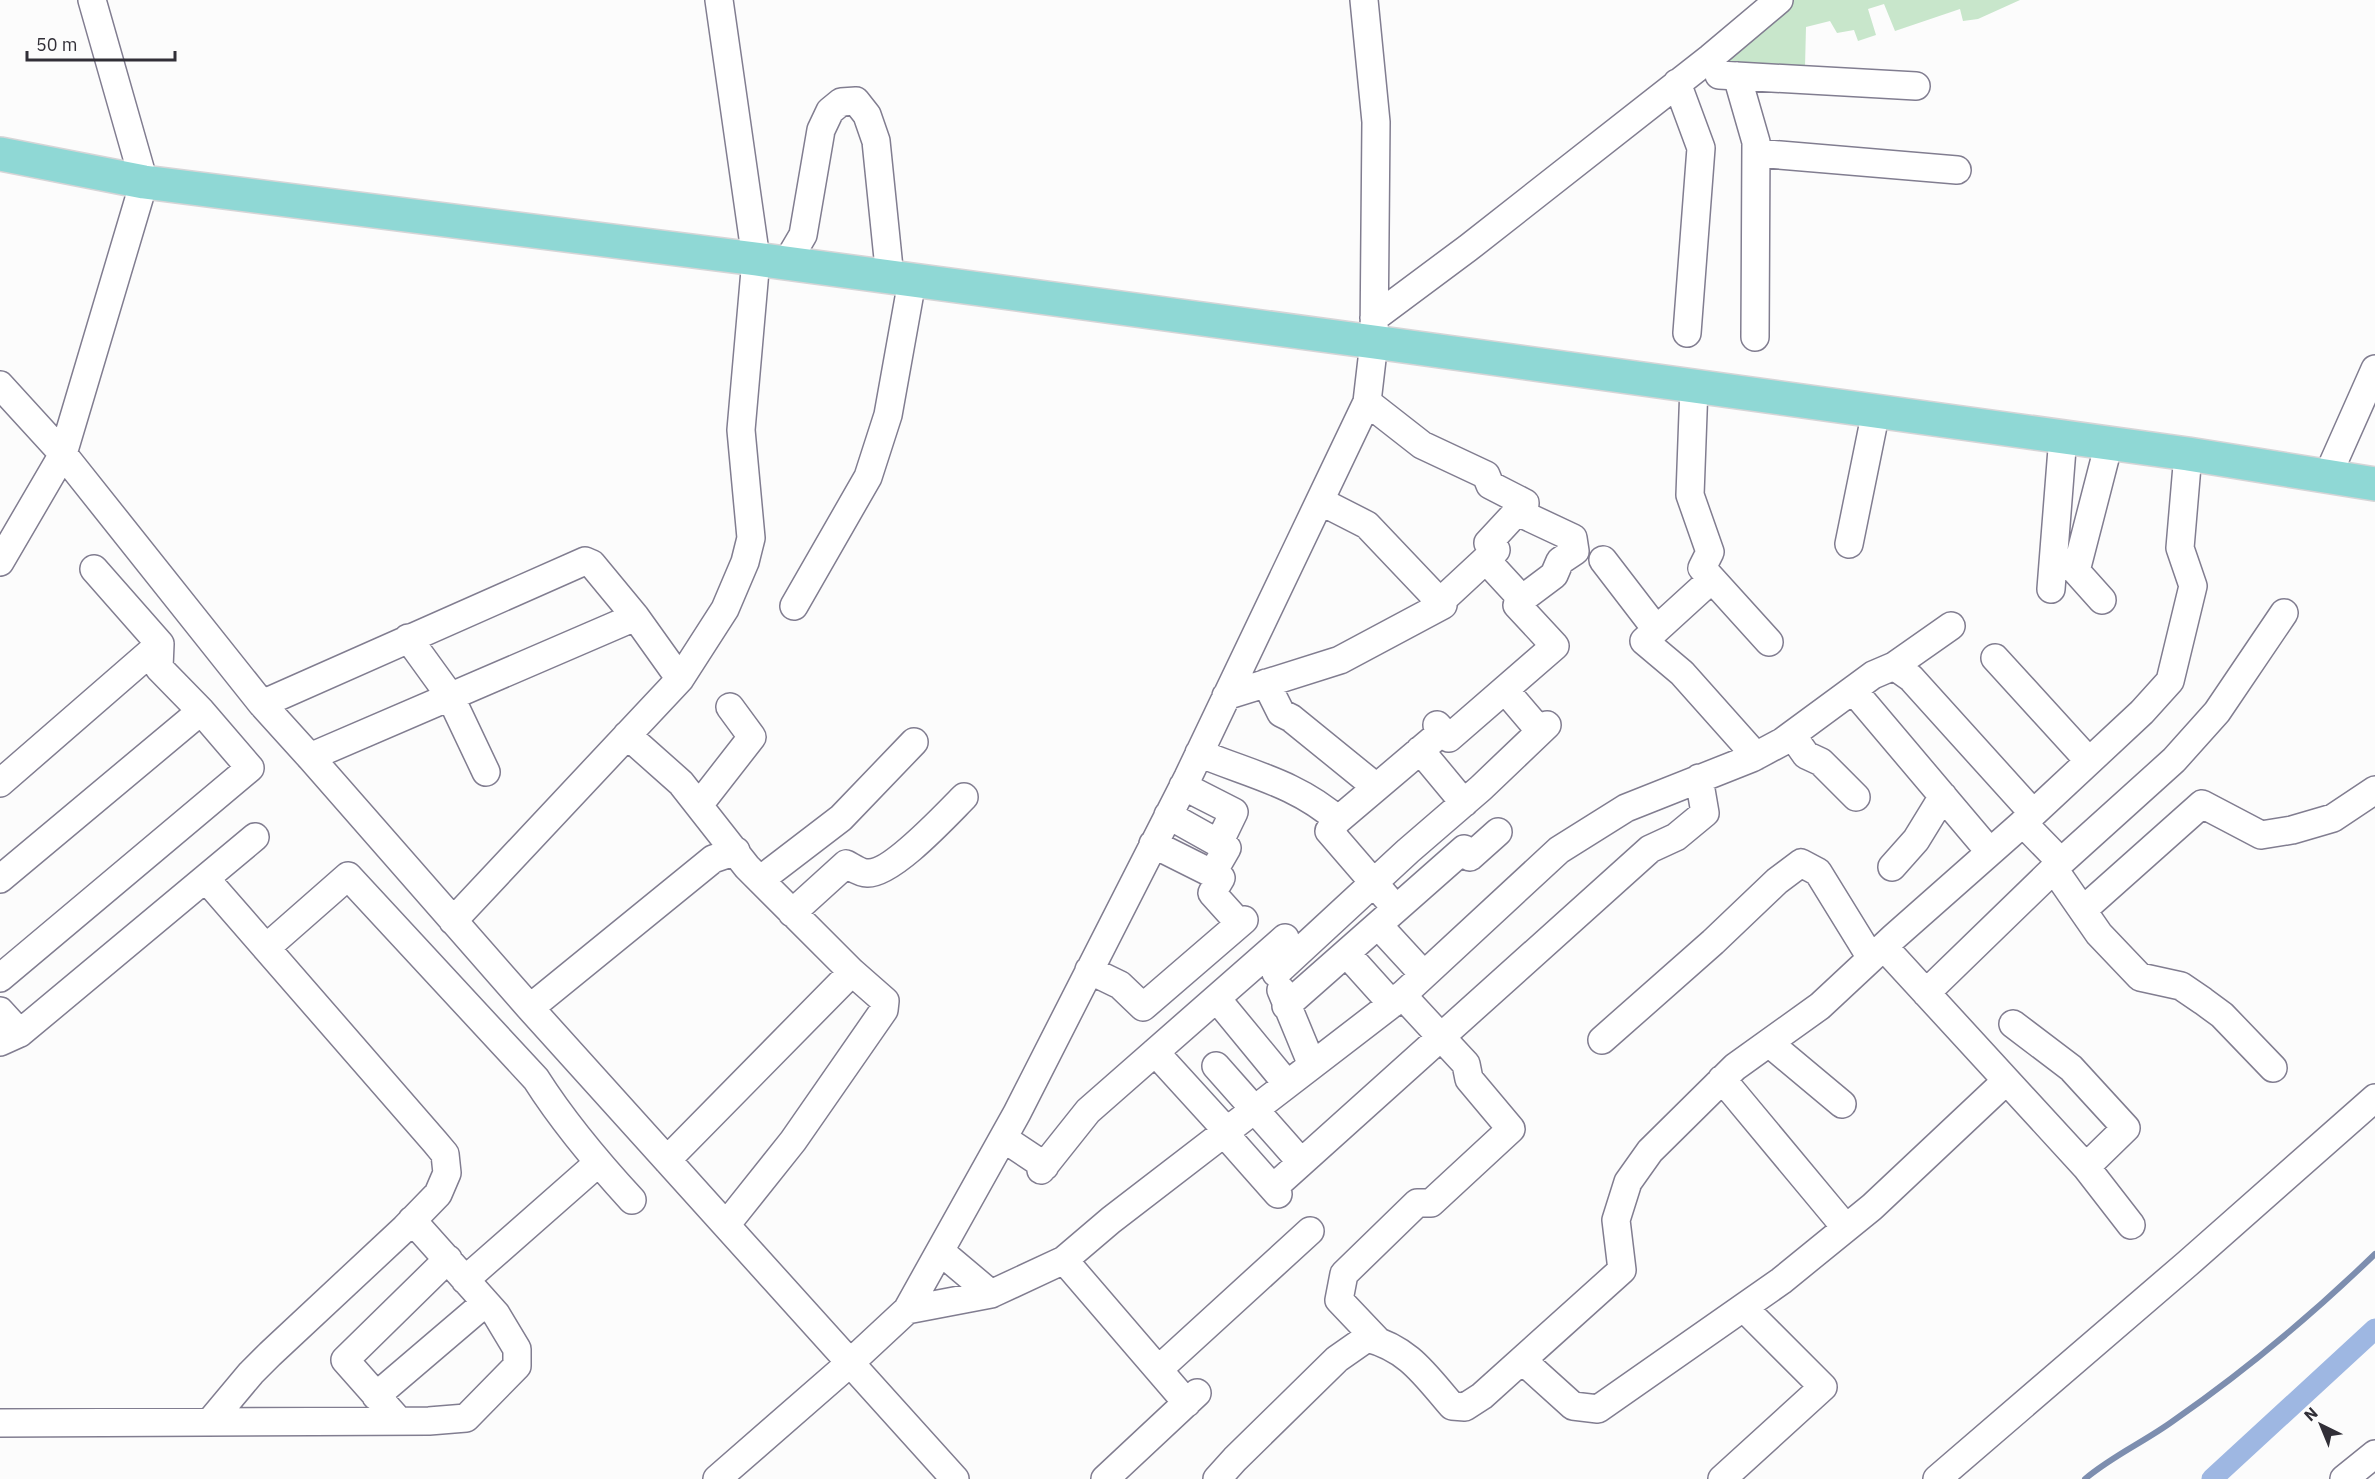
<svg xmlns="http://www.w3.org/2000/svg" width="2375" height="1479" font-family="'IBM Plex Sans',sans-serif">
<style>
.green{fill:#c8e6cb}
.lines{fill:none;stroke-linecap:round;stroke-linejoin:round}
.stream{stroke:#7d8eaf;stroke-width:6}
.canal{stroke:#9eb7e2;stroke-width:21}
.minor-casing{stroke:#817d90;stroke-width:30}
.major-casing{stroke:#d6d5d7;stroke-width:36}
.minor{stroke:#fff;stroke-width:27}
.major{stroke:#8fd8d5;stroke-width:33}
</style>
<rect width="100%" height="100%" fill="#fcfcfc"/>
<path class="green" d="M1769,0H2020L1978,19L1963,21L1960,9L1895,31L1884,4L1868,9L1876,35L1858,41L1854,30L1837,33L1830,21L1806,27L1805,67L1730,70L1710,49Z"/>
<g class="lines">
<path class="stream" d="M2085,1479C2112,1456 2144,1442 2173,1421C2245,1371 2312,1315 2375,1254"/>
<path class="canal" d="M2212,1479L2375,1329"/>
<g class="minor-casing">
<path id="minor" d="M1719,75L1916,86
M1737,76L1756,142L1755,337
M1677,83L1701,148L1687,333
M1756,153L1957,170
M786,264L803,235L821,130L830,111L841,102L856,101L867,115L876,141L890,278
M1374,318L1468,248L1710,58L1779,0
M0,385L63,454L262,704L310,757L530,1008L955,1479
M1694,386L1690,495L1710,552L1702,568L1769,642
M1367,402L1422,445L1486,475L1490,485L1525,503L1524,515L1573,538L1575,551L1560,561L1554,575L1522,599
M2327,477L2375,369
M1849,544L1876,411
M1603,560L1656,629
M0,562L63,454L144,182L92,0
M1712,579L1644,641L1682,673L1756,756
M2051,589L2063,436
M2102,600L2076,571L2109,443
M1440,602L1496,550L1488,543L1525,503
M794,606L868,477L888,415L912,281
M408,638L450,696L486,772
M1995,658L2089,761
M1894,666L1951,626
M1266,683L1281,713L1291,718L1376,787
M1505,690L1540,731
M1853,690L1990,852
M1226,696L1340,660L1443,605L1367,525L1320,501
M262,704L585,561L592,564L635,616L680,679
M1437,725L1449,738L1555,646L1517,605L1522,599L1486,560
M627,735L681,783L747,867L852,972L885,1001L884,1010L793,1141L726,1225
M1792,735L1806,755L1821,762L1856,797
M1420,750L1464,803
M1199,753C1249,774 1296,783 1338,820
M310,757L635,617
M0,783L160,644
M1183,786L1234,812L1219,843
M699,805L752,737L730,707
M1168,815L1227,848L1212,874
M2023,823L2061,862
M1153,844L1221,878L1212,893L1239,923
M1892,867L1916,840L1943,796
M2054,869L2099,934L2140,977L2181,986L2203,1001L2222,1015L2273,1068
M0,879L201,711
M206,879L435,1142L445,1154L447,1173L438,1194L405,1228L270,1354L251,1373L210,1422
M760,880L841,818L914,742
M1386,897L1329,831L1338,820L1443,731
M2083,910L2202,804L2261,835L2292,830L2333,818L2375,790
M792,913L846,864C852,867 860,873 867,873C891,875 946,815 964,797
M453,921L680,679L725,609L745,562L751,538L741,430L756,259L719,0
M1378,925L1424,975
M1884,947L2086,1167L2131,1225
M266,948L348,876L536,1079C564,1123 597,1162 632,1200
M1347,954L1392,1004
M1089,970L1120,985L1143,1007L1244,920
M1276,973L1408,851L1481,788L1547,725
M0,978L250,768L201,711L159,668L160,644L94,569
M1281,990L1312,1065
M1926,993L2061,862L2174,760L2217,712L2284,613
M1217,999L1287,1084
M1286,1006L1464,849L1470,857L1498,832
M530,1008L713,859L736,851
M0,1011L20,1033
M2013,1024L2071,1068L2126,1128L2086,1167
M1602,1040L1713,942L1777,881L1801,863L1818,872L1871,958
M0,1042L20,1033L255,837
M1769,1043L1842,1104
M1155,1052L1227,1131
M1216,1066L1301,1162
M1722,1079L1846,1228
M1224,1133L1278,1194
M1003,1138L1045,1166
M667,1160L852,972
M1041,1170L1088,1111L1285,938
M1273,1188L1650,849L1676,837L1705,813L1699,778
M940,1251L991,1294
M1064,1260L1187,1403
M465,1280L598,1163
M907,1310L991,1294L1064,1260L1111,1220L1397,1000L1559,850L1626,808L1752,758L1782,742L1873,675L1894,666L1911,678L2033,813
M1377,1340L1339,1300L1344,1274L1417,1203H1431L1511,1129L1469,1079L1466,1064L1402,995
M1522,1360L1573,1406L1598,1409L1781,1281L1872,1207L2006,1081
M1159,1369L1310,1231
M376,1396L485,1303
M399,1421L345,1360L448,1259
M0,1423L429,1421L466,1418L517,1366V1349L496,1314L412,1220
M717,1479L850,1363L907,1310L1017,1113L1188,777L1367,402L1374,342L1376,122L1364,0
M1105,1479L1197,1393
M1217,1479L1235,1459L1337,1359L1367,1338C1409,1349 1425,1375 1452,1406L1465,1407L1482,1396L1622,1270L1616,1220L1628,1182L1650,1151L1735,1067L1820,1006L1894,937L2023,823L2142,712L2170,681L2193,586L2180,548L2188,454
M1722,1479L1823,1387L1744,1308
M1937,1479L2187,1264L2375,1098
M2344,1479L2375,1454"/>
</g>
<g class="major-casing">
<path id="major" d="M0,154L144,182L756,259L1374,342L2188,454L2375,484"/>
</g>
<use href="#minor" class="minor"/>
<use href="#major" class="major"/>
</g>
<g transform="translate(2321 1425) rotate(317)" stroke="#fcfcfc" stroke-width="4.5" paint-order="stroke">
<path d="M0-4.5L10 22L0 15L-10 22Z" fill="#312f37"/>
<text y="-9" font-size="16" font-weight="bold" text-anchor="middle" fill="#312f37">N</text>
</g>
<path d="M27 51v9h148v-9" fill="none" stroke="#312f37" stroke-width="3"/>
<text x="36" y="51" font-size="18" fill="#312f37" stroke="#fcfcfc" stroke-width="4.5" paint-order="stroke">50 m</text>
</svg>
